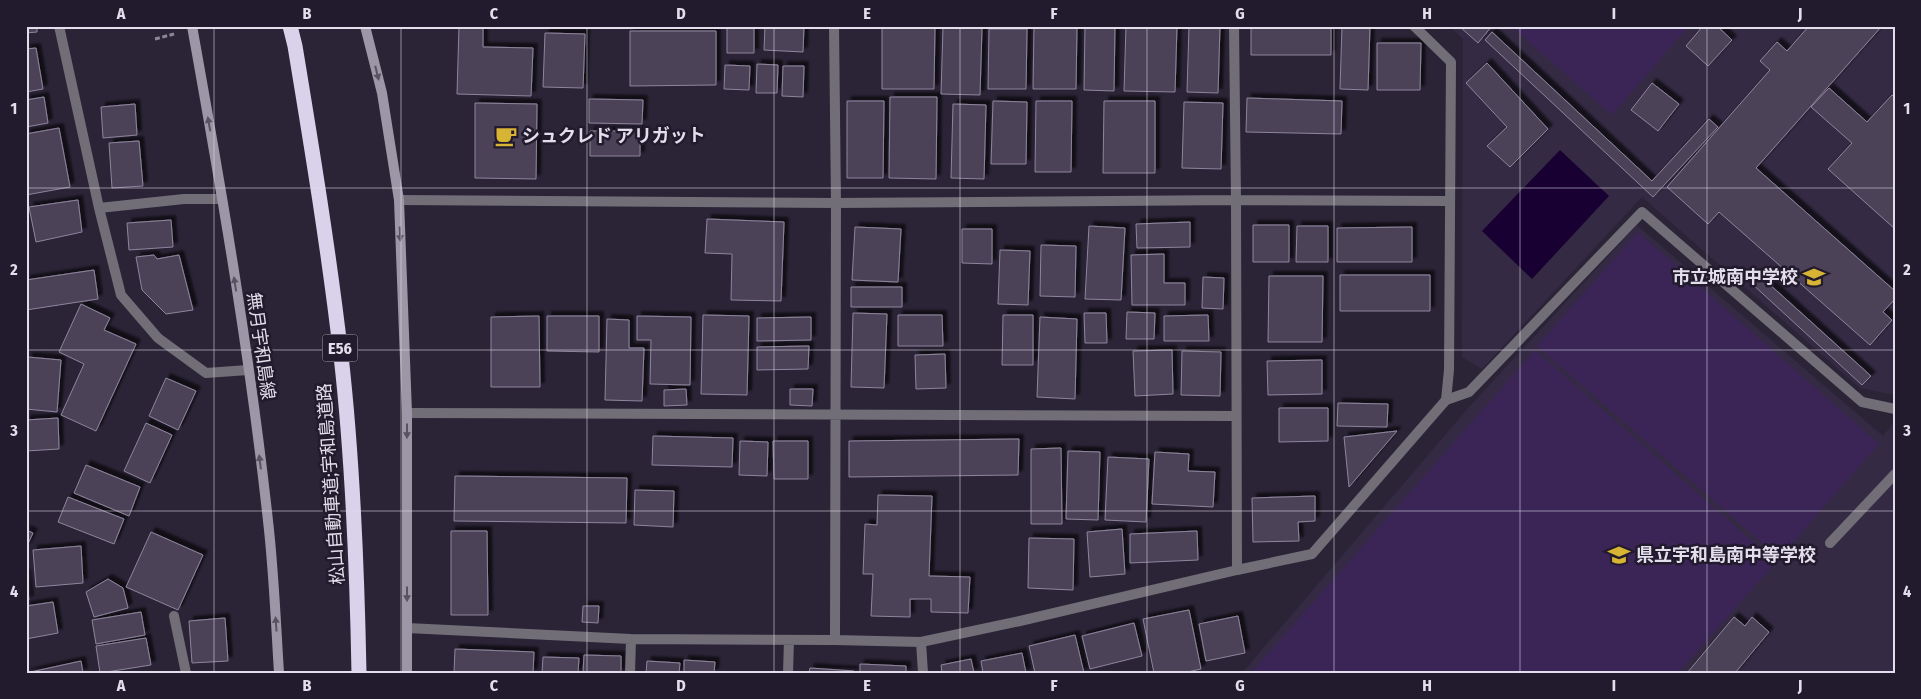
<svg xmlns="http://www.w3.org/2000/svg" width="1921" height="699" font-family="'Fira Sans Condensed','Noto Sans JP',sans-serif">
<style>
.built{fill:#342a43}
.green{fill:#3b2557}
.water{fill:#190033}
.building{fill:#4b4358;stroke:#8e859d;filter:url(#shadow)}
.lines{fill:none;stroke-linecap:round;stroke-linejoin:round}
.path{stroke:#8c8696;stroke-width:3;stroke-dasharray:5 2.5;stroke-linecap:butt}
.service{stroke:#726e78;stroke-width:10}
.minor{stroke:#726e78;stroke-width:10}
.secondary{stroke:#9c96a6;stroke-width:10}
.motorway{stroke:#dad1ea;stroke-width:15}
.oneway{fill:#595263}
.grid{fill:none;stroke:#e3deeb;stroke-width:1;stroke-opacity:0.55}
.labels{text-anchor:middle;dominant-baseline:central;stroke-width:5;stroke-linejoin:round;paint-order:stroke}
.shield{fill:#221a2d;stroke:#a9a3b2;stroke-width:1}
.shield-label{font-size:16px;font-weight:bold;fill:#e3deeb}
.poi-label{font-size:18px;font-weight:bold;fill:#e3deeb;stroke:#221a2d;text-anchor:start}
.street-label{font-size:18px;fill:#e3deeb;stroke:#221a2d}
.neatline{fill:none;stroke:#e3deeb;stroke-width:2}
.grid-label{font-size:16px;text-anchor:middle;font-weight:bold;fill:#e3deeb}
</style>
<defs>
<filter id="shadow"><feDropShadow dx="4.5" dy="-4.5" stdDeviation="1" flood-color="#0009"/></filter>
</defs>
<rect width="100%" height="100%" fill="#2b2437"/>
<path class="built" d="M1449,26H1895V395L1860,388L1642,197L1482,369L1462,357L1463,39Z
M1637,225L1883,436L1895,421V673H1242L1469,407Z"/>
<path class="green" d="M1511,26H1689L1612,115Z
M1638,232L1879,444L1779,558L1537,346Z
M1535,350L1776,562L1678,673H1251Z"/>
<path class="water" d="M1560,150L1609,196L1532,279L1482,231Z"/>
<path class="building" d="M26,26H37V32L26,33Z
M459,26H483V47L533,48L531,96L457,94Z
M727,26H754V53H727Z
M765,26H804L803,52L764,50Z
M882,26H935L934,89H882Z
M1034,26H1077L1076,89H1033Z
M1085,26H1115L1114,91L1084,90Z
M1126,26H1177L1175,92L1124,91Z
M1189,26H1220L1218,93L1187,92Z
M1251,26H1331V55H1251Z
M1342,26H1370L1368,90L1340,89Z
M1459,26H1492L1478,43Z
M1703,26H1717L1732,40L1708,66L1686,46Z
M1809,26H1882L1756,168L1895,291V299L1883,312L1892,320L1870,345L1719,212L1708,224L1667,187L1770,70L1760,61L1777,42L1787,51Z
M943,27L982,28L980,95L941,94Z
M989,29H1027L1026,89H988Z
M630,31H716V85L630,86Z
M1492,32L1652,181L1709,119L1718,127L1653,197L1485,40Z
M545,33L585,34L583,88L543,87Z
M1377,43H1421L1420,90H1377Z
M36,48L43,89L26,92V49Z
M1487,63L1548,129L1510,167L1487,146L1507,127L1466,83Z
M757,64L778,65L777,93H756Z
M725,65L750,66L749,90L724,89Z
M783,66H804L803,97L782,96Z
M1652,83L1679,104L1658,131L1631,110Z
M1829,88L1867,122L1892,95L1895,97V229L1828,169L1852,143L1811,107Z
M44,97L48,123L26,127V100Z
M890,97H937L936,179L889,178Z
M1247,98L1342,101L1341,134L1246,132Z
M589,99L643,100L642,124L589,123Z
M847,101H884L883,178H847Z
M993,101L1027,102L1026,164H991Z
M1036,101H1072L1071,172H1035Z
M1104,101H1155V173H1103Z
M1184,102L1223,103L1221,169L1182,168Z
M475,103L537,104L536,179L475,178Z
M135,104L137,135L103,138L101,107Z
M953,104L986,105L984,179L951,178Z
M59,128L70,187L26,195V134Z
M590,131H640V156H590Z
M139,141L143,186L112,188L109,143Z
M78,200L82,232L36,242L29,207Z
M707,219L784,222L781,301L731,300L732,254L705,253Z
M171,220L173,247L129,250L127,223Z
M1190,222V247L1137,248L1136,224Z
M1253,225H1289V262H1253Z
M1089,226L1125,228L1121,300L1085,299Z
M1297,226H1328V262H1296Z
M855,227L901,229L898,282L852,280Z
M1412,227V262H1337V228Z
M962,229H992V264L962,263Z
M1041,245L1076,246L1075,297L1040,296Z
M1000,250L1030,251L1028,305L998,304Z
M1164,254V283H1185V305H1132L1131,255Z
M154,255L157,259L179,255L193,310L166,314L142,290L136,257Z
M94,270L98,299L26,310V280Z
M1757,273L1871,376L1862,385L1750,282Z
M1340,275H1430V311H1340Z
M1269,276H1323L1322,342H1268Z
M1203,277L1224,278L1223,309L1202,308Z
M851,287H902V307H851Z
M81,304L110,318L104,330L136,344L96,431L61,415L84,364L59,352Z
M1127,312L1155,313L1154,339H1126Z
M853,313L887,314L884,388L851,387Z
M1084,313H1106L1107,343H1085Z
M703,315L749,316L747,395L701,394Z
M898,315H942L943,346H898Z
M1003,315H1033V365H1002Z
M1208,315L1209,341H1164V316Z
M539,316L540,387H491V317Z
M547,316H599V352L547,351Z
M637,316L691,317L690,385L650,384L651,340H637Z
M811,317V340L757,341V318Z
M1040,317L1077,319L1075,399L1037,397Z
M607,319L629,320V348H644L642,401L605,400Z
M809,346L808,369L757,370V347Z
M1172,350L1173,394L1135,396L1133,351Z
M1182,351L1221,352L1220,396L1181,395Z
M945,354L946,388L916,389L915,355Z
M28,357L61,360L57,412L26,409Z
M1322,360V394L1268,395L1267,361Z
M166,378L196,391L178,430L149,416Z
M686,389L687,405L664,406V390Z
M790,389H813L812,406L790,405Z
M1338,403L1388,404L1387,427L1337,426Z
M1279,408H1328V441L1279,442Z
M58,418L59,449L26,451V420Z
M146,423L172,435L150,483L124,471Z
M1397,431L1349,487L1344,437Z
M653,436L733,438L732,467L652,465Z
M1019,439L1018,475L849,477V441Z
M740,441L768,442L767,476L739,475Z
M773,441H808V479H774Z
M1061,448L1062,524H1031V449Z
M1068,451L1100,452L1098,520L1066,519Z
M1155,452L1189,454L1188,471L1215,472L1213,507L1152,504Z
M1108,457L1149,459L1146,522L1105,520Z
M86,465L140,487L129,516L74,493Z
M455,476L627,478L626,523L454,521Z
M635,490L674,491L673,527L634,525Z
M878,495L932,496L929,576L970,577L968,613L931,612V599H910V617L871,616L873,574H863L865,524L877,525Z
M1315,496V521L1298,522L1299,541L1253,542L1252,498Z
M68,497L124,519L114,544L58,522Z
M1122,529L1125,574L1090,577L1087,532Z
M26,530L33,533L26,548Z
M451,531H487L488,615H451Z
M1197,531L1198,560L1130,563V534Z
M151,532L203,555L178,610L126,587Z
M1029,538L1074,539L1073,590L1028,588Z
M81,546L83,583L36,587L33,550Z
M26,574L29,600L26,601Z
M108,579L123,588L128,608L94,617L86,592Z
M53,602L58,633L26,639V606Z
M583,606H599L598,623L582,622Z
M1189,610L1201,669L1183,673H1154L1143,619Z
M141,612L145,635L96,644L92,620Z
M1238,616L1245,653L1206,661L1199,624Z
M1734,617L1745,626L1752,617L1769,632L1735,673H1687Z
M225,618L228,661L192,663L189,621Z
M1134,623L1142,656L1090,669L1082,636Z
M1075,635L1084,673H1035L1029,646Z
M146,638L151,665L100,673L96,646Z
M455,649L534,652L533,673H454Z
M1022,653L1026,673H983L981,661Z
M584,655L621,656V673H583Z
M543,657L579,658L578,673H542Z
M971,659L974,673H942L941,665Z
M684,660L715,662L714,673H684Z
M81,661L83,673H26Z
M647,661L680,663L679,673H646Z
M860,664L906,666V673H860Z
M810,668L854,671V673H809Z"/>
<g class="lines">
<path class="path" d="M155,39L174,34"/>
<path class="service" d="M1446,400L1469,392L1642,212L1862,402L1895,409
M1830,543L1895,474"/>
<path class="minor" d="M59,26L99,208L121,295L158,338L206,373L248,370
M834,26L836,203L835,640
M399,200L836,203L1236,200L1449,201
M99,208L184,199H222
M407,413L1236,416
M1237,570L1312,554L1446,400L1449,370L1451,62L1414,26
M174,616L186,673
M407,628L631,639L835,640L921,642L1020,621L1237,570L1236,200L1234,26
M921,642L923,673
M630,673L631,639
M788,673L789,640"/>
<path class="secondary" d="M192,26C222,193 251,361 269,530C274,577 276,625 279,673
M365,26L382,93L399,200L407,413V673"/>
<path class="motorway" d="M290,26L295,46C312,149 329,252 341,356C353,461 357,567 359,673"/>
</g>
<defs><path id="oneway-solid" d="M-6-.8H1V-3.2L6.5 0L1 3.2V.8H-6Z" transform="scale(1.25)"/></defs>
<g class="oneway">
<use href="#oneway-solid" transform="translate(377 73) rotate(76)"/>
<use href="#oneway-solid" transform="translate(209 124) rotate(-100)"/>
<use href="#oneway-solid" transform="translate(400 234) rotate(88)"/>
<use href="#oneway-solid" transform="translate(235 284) rotate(-99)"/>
<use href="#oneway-solid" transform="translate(407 431) rotate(90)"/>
<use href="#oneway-solid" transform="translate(260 462) rotate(-97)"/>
<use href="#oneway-solid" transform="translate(407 594) rotate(90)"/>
<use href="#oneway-solid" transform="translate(276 624) rotate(-94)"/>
</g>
<path class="grid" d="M214,26V673M401,26V673M587,26V673M774,26V673M960,26V673M1147,26V673M1334,26V673M1520,26V673M1707,26V673M26,188H1895M26,350H1895M26,511H1895"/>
<defs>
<g id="cafe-bare" transform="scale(1.725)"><path d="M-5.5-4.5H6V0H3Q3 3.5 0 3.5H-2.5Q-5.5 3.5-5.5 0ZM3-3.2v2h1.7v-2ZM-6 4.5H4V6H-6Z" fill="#d8b434" stroke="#221a2d" stroke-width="2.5" paint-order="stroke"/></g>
<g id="school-bare" transform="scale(1.725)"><path d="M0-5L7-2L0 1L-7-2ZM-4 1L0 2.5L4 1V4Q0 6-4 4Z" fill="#d8b434" stroke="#221a2d" stroke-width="2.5" paint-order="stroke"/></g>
</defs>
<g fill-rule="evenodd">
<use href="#cafe-bare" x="506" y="136"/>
<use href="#school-bare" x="1814" y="277"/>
<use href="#school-bare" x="1619" y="555"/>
</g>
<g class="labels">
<rect class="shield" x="322.5" y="334.5" width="35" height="27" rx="4"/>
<g class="shield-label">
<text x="340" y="348">E56</text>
</g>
<g class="poi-label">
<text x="522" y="136">シュクレド アリガット</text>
<text x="1798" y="277" text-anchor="end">市立城南中学校</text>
<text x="1636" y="555">県立宇和島南中等学校</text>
</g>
<g class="street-label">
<text transform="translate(261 346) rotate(82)">無月宇和島線</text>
<text transform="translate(331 484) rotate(-94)">松山自動車道;宇和島道路</text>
</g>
</g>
<rect width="1921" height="699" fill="none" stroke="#221a2d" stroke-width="55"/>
<rect x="28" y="28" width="1866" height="644" class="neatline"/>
<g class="grid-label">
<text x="121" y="19">A</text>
<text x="307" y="19">B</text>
<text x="494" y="19">C</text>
<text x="681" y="19">D</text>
<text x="867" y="19">E</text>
<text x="1054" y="19">F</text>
<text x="1240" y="19">G</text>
<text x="1427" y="19">H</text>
<text x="1614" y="19">I</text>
<text x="1800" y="19">J</text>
<text x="14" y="114">1</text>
<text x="1907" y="114">1</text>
<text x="14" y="275">2</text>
<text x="1907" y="275">2</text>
<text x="14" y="436">3</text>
<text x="1907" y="436">3</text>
<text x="14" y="597">4</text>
<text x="1907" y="597">4</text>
<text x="121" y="691">A</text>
<text x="307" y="691">B</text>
<text x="494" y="691">C</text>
<text x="681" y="691">D</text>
<text x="867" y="691">E</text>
<text x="1054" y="691">F</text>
<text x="1240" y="691">G</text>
<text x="1427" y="691">H</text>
<text x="1614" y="691">I</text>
<text x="1800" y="691">J</text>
</g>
</svg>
